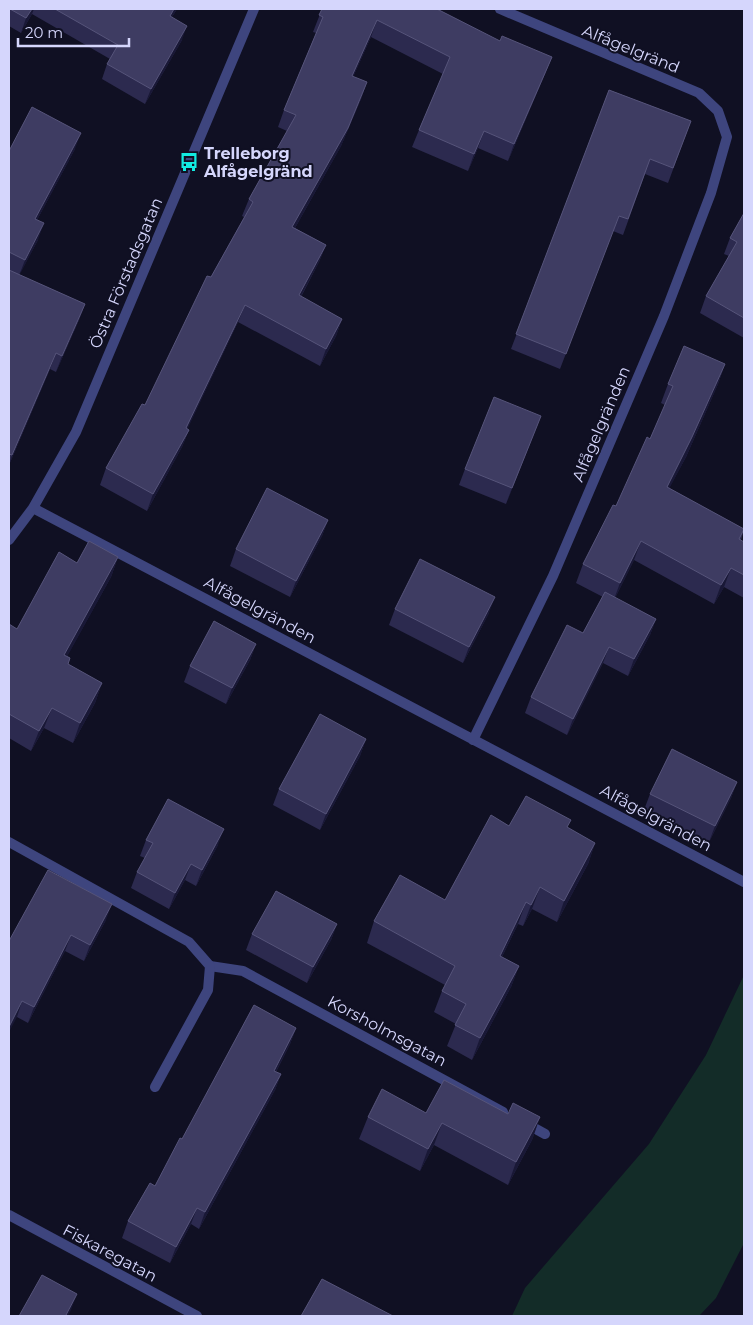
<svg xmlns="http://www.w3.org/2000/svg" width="753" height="1325" font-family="Montserrat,sans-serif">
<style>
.green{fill:#132c28}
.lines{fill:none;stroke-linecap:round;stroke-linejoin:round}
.service{stroke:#3e457e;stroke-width:10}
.minor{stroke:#3e457e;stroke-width:10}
.wall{fill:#2c2a4f}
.shaded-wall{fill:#191836}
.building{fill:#3e3c62;stroke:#56547a}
.labels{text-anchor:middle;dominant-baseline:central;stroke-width:4;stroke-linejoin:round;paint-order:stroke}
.street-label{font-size:16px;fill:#d5d6fc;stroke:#101023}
.poi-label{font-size:16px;font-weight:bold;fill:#d5d6fc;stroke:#101023;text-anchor:start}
</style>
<rect width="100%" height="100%" fill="#101023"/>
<path class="green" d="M744,975V1243L716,1298L699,1316H512L525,1288L649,1144L706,1055Z"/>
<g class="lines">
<path class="service" d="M210,966L243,971L503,1112
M525,1123L545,1134"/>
<path class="minor" d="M33,508L744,882
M9,540L33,508L76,432L254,9
M473,740L553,576L664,316L711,193L727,137L718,111L699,93L500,9
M9,842L189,942L210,966L208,990L155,1087
M9,1215L197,1316"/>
</g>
<path class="wall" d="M9,9H177L172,17L182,40L145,104L102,79L107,64L110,59L32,14L21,33L9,26Z
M322,9L500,41L552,57L545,74L508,161L478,148L468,171L412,147L419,130L443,74L371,37L353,77L367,82L361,99L341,146L295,228L326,245L319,262L301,297L342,319L336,336L320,366L238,322L187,429L189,430L182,447L147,511L100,485L106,468L145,405L211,277L244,217L242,216L249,199L287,131L278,127L284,110L316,33L313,32Z
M609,90L691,121L668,183L645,174L623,235L613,231L560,369L511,349Z
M75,149L37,220L38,240L19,275L85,304L79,320L56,372L50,369L9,465V151Z
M744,213V338L700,313L706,296L729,256L724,254L730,238Z
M725,364L718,384L686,457L669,488L744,530L741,540L744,542V598L724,587L714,604L634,560L615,598L656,619L650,635L628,676L603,663L567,735L525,713L531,697L583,633L603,597L576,583L583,564L616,506L650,439L665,405L661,403L668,384Z
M541,416L506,504L459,485L465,469Z
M328,520L322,536L290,597L230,566L236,549Z
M118,557L111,577L67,656L70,658L68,665L102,683L95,703L73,743L44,728L31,751L9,738V624L17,629Z
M395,609L489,613L463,663L389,625Z
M256,644L250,660L226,704L184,682L190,666Z
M366,739L360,756L320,830L273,805L279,789Z
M737,782L731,798L709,842L644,810L650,794Z
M509,826L568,828L595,843L588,864L557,922L532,909L523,926L518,924L502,957L519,966L511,987L472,1060L447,1046L456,1024L434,1012L442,991L445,985L367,943L374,921L445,900Z
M146,840L218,845L196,886L185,880L169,909L131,888L137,872L145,858L140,856Z
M106,920L84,961L65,951L28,1023L17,1017L9,941Z
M337,924L331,940L307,983L246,950L252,934Z
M296,1028L290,1044L276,1072L281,1074L275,1090L199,1229L191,1224L170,1263L122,1238L128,1221L155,1186L182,1139Z
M426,1113L508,1114L540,1117L532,1140L508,1185L434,1145L420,1171L359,1139L368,1117Z"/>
<path class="shaded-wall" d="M32,9H34L32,14L21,33L26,18Z
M174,9H177L164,30L170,16Z
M377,20L371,37L346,93L352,76Z
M187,26L182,40L145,104L151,89Z
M552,57L545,74L508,161L514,144Z
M367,82L361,99L341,146L286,244L292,227Z
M484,131L478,148L468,171L474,154Z
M81,133L75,149L29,235L35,219Z
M44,223L38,240L19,276L25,260Z
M326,245L319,262L292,313L299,295Z
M85,304L79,320L56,372L62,356Z
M245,305L238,322L180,445L186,428Z
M342,319L336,336L320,366L326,349Z
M56,353L50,369L9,465L12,455Z
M725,364L718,384L686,457L660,506L667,487Z
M541,416L535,432L506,504L512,488Z
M189,430L182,447L147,511L153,494Z
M328,520L322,536L290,597L296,581Z
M641,541L634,560L613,602L620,583Z
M118,557L111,577L57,675L64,655Z
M731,568L724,587L714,604L721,585Z
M495,597L489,613L463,663L469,647Z
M656,619L650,635L628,676L634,659Z
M256,644L250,660L226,704L232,688Z
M609,647L603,663L567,735L573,719Z
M102,683L95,703L73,743L80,723Z
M52,708L44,728L31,751L39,731Z
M366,739L360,756L320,830L326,814Z
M737,782L731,798L709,842L715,826Z
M224,829L218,845L196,886L202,870Z
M595,843L588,864L557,922L564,901Z
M191,864L185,880L169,909L175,893Z
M540,887L532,909L523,926L531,905Z
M526,902L518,924L492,977L500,956Z
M112,904L106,920L84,961L90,945Z
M337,924L331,940L307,983L313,967Z
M71,935L65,951L28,1023L34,1007Z
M519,966L511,987L472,1060L480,1038Z
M22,1001L17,1017L9,1032V1027Z
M296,1028L290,1044L268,1087L274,1071Z
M281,1074L275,1090L199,1229L205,1212Z
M540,1117L532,1140L508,1185L516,1162Z
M442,1123L434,1145L420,1171L428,1149Z
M197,1208L191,1224L170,1263L176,1247Z
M77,1294L71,1310L68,1316H65Z"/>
<path class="building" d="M10,9H32L26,18Z
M55,9H174L170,16L187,26L151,89L107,64L118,45Z
M322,9H437L500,41L502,36L552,57L514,144L484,131L474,154L419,130L450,57L377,20L352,76L367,82L348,128L292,227L326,245L299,295L342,319L326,349L245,305L186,428L189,430L153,494L106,468L142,404L145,405L207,276L211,277L253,202L249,199L296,115L284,110L323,17L319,15Z
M609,90L691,121L673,168L650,159L628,219L619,216L566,354L516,334Z
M32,107L81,133L35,219L44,223L25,260L9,252V151Z
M744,213V318L706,296L737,242L730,238Z
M9,270L85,304L62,356L56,353L12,455L9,454Z
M684,346L725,364L692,437L667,487L744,529L739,539L744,542V575L731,568L721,585L641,541L620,583L583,564L613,505L616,506L647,437L650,439L673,386L668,384Z
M494,397L541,416L512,488L465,469Z
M267,488L328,520L296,581L236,549Z
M89,541L118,557L64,655L70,658L68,664L102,683L80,723L52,708L39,731L9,714V624L17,629L59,552L77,563Z
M420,559L495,597L469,647L395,609Z
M605,592L656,619L634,659L609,647L573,719L531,697L567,625L583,633Z
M214,621L256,644L232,688L190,666Z
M320,714L366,739L326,814L279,789Z
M672,749L737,782L715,826L650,794Z
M526,796L571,820L567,827L595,843L564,901L540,887L531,905L526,902L500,956L519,966L480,1038L455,1025L466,1004L442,991L455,966L374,921L400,875L445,900L491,815L509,826Z
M168,799L224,829L202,870L191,864L175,893L137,872L153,843L146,840Z
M48,870L112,904L90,945L71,935L34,1007L22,1001L9,1027V941Z
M276,891L337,924L313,967L252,934Z
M254,1005L296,1028L274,1071L281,1074L205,1212L197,1208L176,1247L128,1221L150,1183L155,1186L180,1138L182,1139Z
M444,1080L508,1114L513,1103L540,1117L516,1162L442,1123L428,1149L368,1117L382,1089L426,1113Z
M42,1275L77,1294L66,1315L69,1316H19Z
M322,1279L393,1316H301Z"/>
<defs>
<g id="bus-bare" transform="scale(1.5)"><path d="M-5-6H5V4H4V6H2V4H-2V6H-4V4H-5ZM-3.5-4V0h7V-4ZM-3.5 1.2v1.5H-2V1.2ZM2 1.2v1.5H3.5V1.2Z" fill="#12ebe1" stroke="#101023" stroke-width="2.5" paint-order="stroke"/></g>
</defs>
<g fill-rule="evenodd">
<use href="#bus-bare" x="189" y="162"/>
</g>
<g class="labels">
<g class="street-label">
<text transform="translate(631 49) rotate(22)">Alfågelgränd</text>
<text transform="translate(126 273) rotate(-67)">Östra Förstadsgatan</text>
<text transform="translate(601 424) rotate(-67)">Alfågelgränden</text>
<text transform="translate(260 610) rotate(28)">Alfågelgränden</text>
<text transform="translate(656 818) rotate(28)">Alfågelgränden</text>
<text transform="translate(387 1031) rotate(28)">Korsholmsgatan</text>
<text transform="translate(110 1253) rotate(28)">Fiskaregatan</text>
</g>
<g class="poi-label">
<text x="204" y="153">Trelleborg<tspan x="204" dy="18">Alfågelgränd</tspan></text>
</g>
</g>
<rect width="753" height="1325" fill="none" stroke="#d5d6fc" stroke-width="20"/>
<path d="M18 38v8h111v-8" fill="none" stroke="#d5d6fc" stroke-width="2.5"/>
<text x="25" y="38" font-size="15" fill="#d5d6fc" stroke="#101023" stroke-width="4" paint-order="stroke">20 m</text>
</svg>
